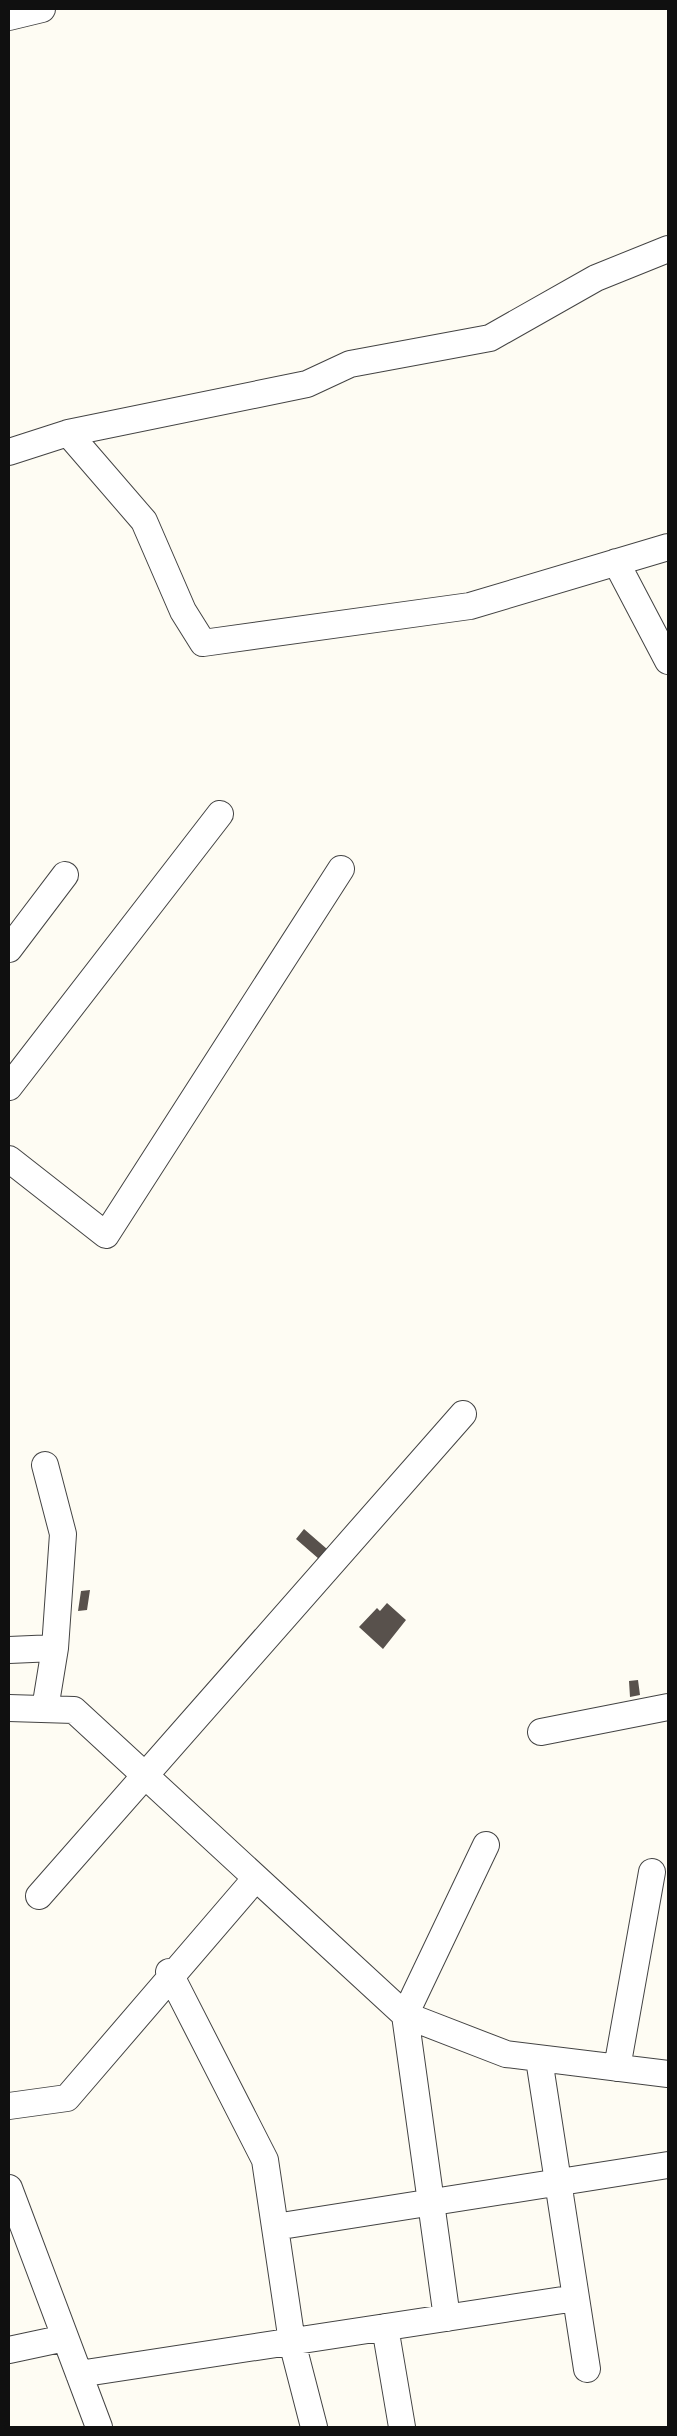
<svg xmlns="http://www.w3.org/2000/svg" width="677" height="2436" font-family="'Times New Roman',serif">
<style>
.building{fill:#58514c}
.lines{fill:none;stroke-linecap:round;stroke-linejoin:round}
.minor-casing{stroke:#434343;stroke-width:28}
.minor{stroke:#fff;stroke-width:26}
</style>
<rect width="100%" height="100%" fill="#fefcf3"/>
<path class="building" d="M304,1529L327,1549L319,1559L296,1539Z
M90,1590L87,1610L78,1611L81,1591Z
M387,1603L406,1620L383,1649L359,1627L377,1608L380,1611Z
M638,1680L640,1695L630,1697L629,1681Z"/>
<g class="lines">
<g class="minor-casing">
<path id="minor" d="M9,17L42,9
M68,433L307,384L350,364L490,338L596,278L668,249
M9,452L68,433L144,521L183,611L203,643L470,606L668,547
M616,562L668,661
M9,949L65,875
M9,1087L220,814
M9,1159L106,1235L341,869
M45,1465L63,1534L55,1648L45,1709
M9,1650L55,1648
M9,1708L74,1710L405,2015L506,2054L668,2074
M541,1732L668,1707
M39,1896L463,1414
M169,1972L265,2160L292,2342L314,2427
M539,2059L587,2369
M617,2068L652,1872
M9,2106L67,2098L256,1878
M9,2188L99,2427
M275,2227L668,2165
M447,2318L405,2015L486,1845
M385,2327L402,2427
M9,2350L65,2338
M79,2374L576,2298"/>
</g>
<use href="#minor" class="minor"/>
</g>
<rect width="677" height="2436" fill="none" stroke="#101010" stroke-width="20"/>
</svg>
